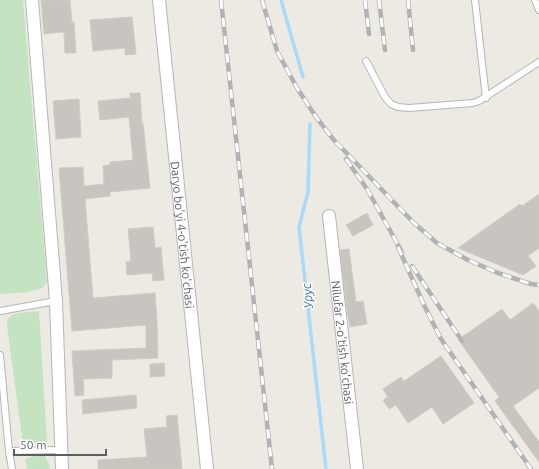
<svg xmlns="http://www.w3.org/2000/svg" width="539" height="469" font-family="Ubuntu,sans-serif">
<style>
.green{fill:#c3e3c1}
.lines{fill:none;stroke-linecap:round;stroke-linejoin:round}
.stream{stroke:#a7dbf9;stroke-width:3.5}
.building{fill:#c8c5c0;stroke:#d1cbc2}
.service-casing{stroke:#b3b6b9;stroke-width:8}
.minor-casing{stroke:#b3b6b9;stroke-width:14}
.service{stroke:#fff;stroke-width:6}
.minor{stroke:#fff;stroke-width:12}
.rail-casing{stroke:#b1b2b3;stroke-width:4.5}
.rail{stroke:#fff;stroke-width:3;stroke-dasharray:9;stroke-linecap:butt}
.labels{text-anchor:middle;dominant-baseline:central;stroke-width:3;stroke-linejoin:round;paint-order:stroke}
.street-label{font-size:12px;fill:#5b5f63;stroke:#fff}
.water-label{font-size:13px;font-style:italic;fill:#4277a2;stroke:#fff}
</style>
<rect width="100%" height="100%" fill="#edeae3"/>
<path class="green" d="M0,0H23L47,282L42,288L28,292L0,294Z
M39,311L47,443L23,444L7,326C7,323 7,319 10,317C14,312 32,312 39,311Z
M34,456H45L49,464L50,469H27L25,459Z"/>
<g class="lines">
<path class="stream" d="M281,0L303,77
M310,124L308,192L299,227L326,469"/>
</g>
<path class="building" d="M41,0H70L72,22H74L76,53H65L64,32L44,34Z
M132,17L136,54L125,55V48L93,51L90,20Z
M130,93H140L142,124L143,123L150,188L110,192V196L85,199L93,298L155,293L157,320L158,358L112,360V378L83,379L84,395L75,396L72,351L146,348V325L72,331L59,168L83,167L84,186L104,184L103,166L110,165V162L133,160L129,117L100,120L98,101L130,98Z
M79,99L81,137L56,139L53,101Z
M539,194V248L528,256L536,266L523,275L458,248L520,204L522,206Z
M367,213L373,225L353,236L346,225Z
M153,227L155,248L161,247L164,280L153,281L152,273L127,275L126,262L131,261L128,229Z
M349,249L356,302L363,301L367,324L350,327L347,309L340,250Z
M533,303L539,311V388L513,406L539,442V462L495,401L499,397L460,342L464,340L462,337L502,309L510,320Z
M441,356L474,403L443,424L432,407L408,423L396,405L389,409L383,400L388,397L383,389L401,377L404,381Z
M164,363L165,376L150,377V364Z
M136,395L137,408L83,414L82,400Z
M177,415L182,469H98V460L147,457L144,429L167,427L166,416Z"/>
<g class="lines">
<g class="service-casing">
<path id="service" d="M475,0L486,98
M535,0L539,10
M366,61L385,97L391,104L398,107L409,108L473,103L479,101L539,62
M0,311L56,301
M0,355L9,451L12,469
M9,451L60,450"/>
</g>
<g class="minor-casing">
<g id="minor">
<path d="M32,0L56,301L62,469"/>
<path id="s1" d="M159,0L207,469"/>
<path id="s2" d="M329,216L357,469"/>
</g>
</g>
<use href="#service" class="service"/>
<use href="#minor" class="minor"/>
<g class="rail-casing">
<path id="rail" d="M221,0L272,469
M262,0L277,51L297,88L316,117L333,139L414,223L437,243L468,260L498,273L531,284L539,285
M365,0L369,34
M379,0L385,50
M408,0L413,50
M346,159L367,189L402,252
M398,247L424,305L441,339L531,469
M412,266L462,341"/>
</g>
<use href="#rail" class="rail"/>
</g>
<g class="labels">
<g class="street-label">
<text stroke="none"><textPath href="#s1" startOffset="236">Daryo bo'yi 4-o'tish ko'chasi</textPath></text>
<text stroke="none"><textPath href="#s2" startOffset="127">Nilufar 2-o'tish ko'chasi</textPath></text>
</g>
<g class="water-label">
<text transform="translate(307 296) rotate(-96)">Урус</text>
</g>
</g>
<path d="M14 449v6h92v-6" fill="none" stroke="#5b5f63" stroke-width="2"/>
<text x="20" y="449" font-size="12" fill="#5b5f63" stroke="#ffffff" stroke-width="3" paint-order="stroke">50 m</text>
</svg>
